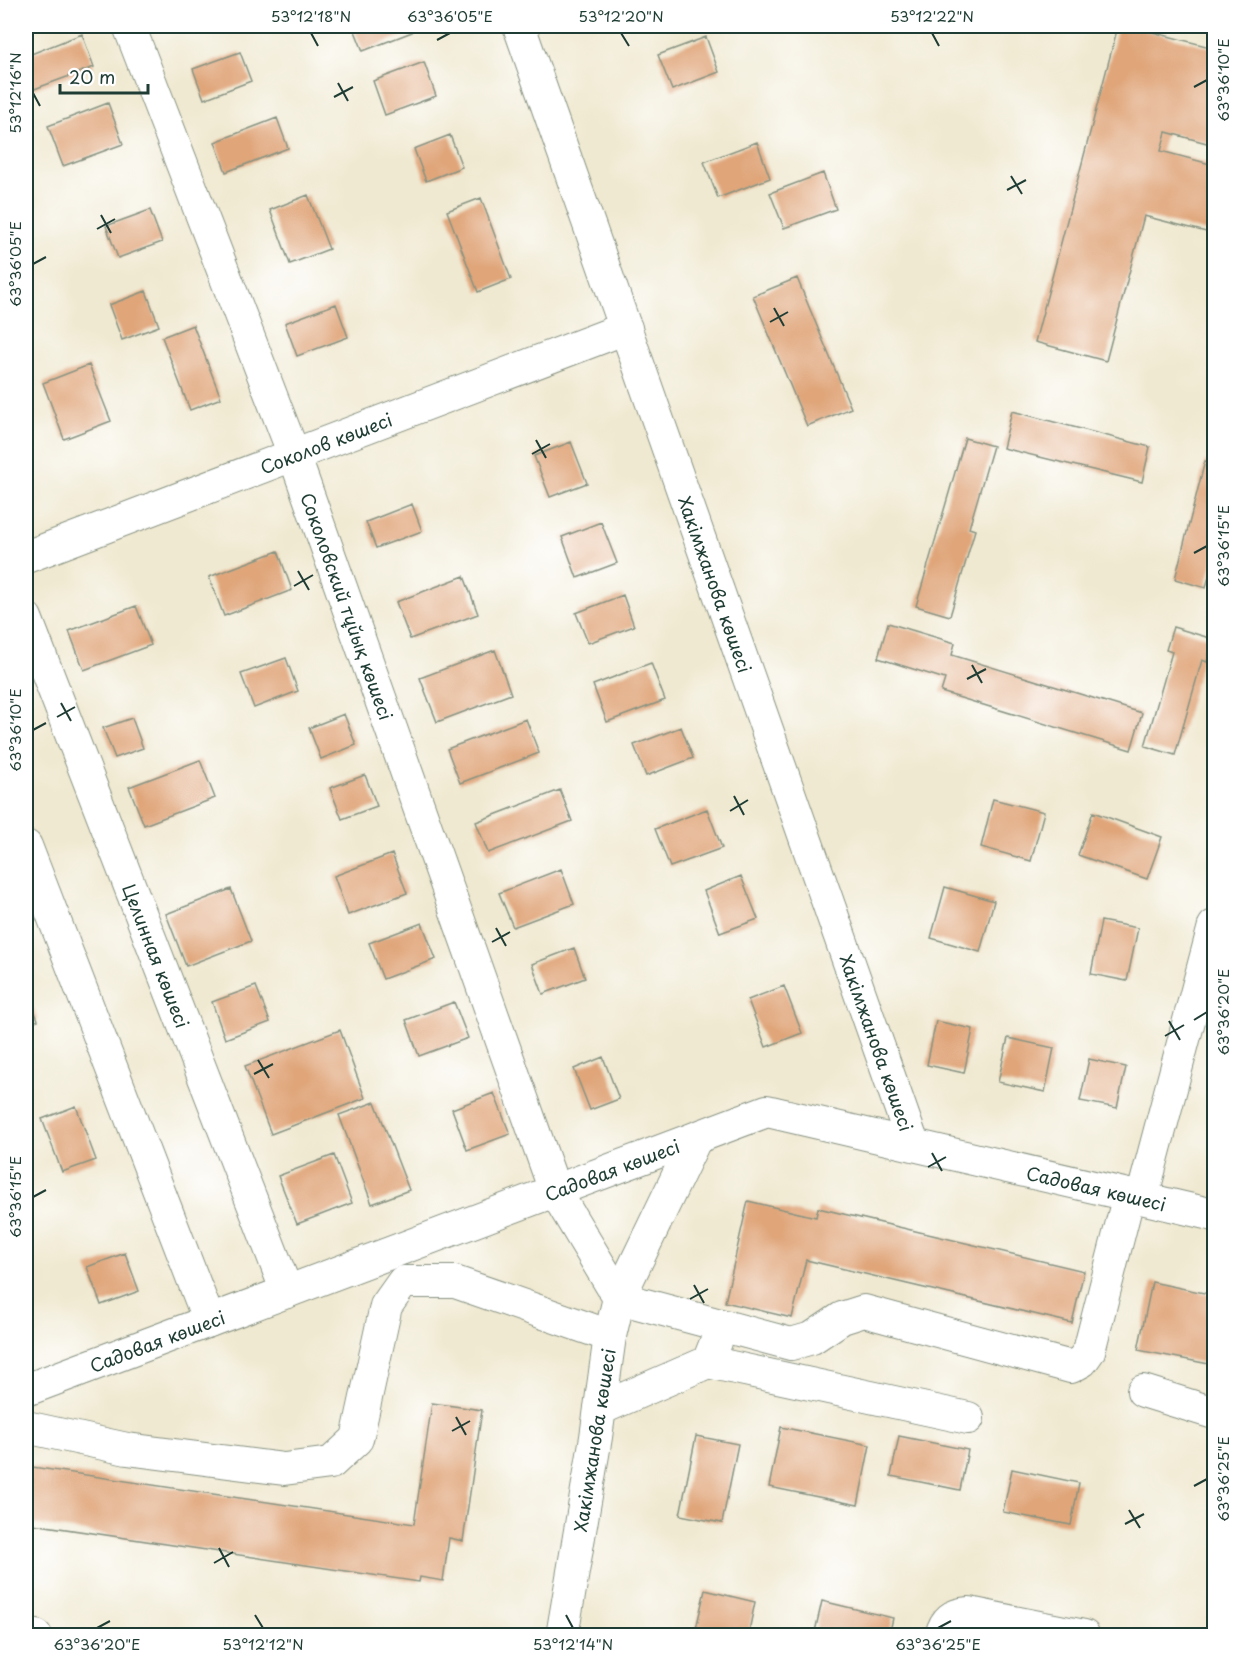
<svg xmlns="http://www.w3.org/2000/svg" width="1240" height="1661" font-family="'Playpen Sans',sans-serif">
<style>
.building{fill:#e0a67a}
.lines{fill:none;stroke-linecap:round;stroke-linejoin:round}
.minor-casing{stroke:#889382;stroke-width:34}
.minor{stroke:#fff;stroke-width:32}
.ticks{fill:none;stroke:#1f3d34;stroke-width:2}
.labels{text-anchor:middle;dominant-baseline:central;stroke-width:5;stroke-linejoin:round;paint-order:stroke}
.street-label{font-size:18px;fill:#1f3d34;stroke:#fff}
.neatline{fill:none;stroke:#1f3d34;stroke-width:2}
.ticks-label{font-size:15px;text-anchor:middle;fill:#1f3d34}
</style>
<rect width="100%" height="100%" fill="#fff"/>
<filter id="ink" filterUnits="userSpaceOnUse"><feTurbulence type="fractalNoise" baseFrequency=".0167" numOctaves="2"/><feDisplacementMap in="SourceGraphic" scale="12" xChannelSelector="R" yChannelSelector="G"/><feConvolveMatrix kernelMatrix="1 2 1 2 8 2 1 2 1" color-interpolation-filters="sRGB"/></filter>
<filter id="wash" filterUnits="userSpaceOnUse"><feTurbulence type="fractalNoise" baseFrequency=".008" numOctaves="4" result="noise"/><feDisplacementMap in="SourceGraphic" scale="24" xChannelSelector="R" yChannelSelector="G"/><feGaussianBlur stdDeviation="1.35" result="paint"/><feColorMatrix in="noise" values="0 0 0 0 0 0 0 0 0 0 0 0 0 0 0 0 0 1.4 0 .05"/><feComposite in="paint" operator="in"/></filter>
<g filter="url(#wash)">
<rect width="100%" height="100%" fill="#f0e9d1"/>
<g id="blocks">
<path class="building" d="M353,26H410L412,32L363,51Z
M1118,26H1129L1214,48V145L1166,132L1161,151L1214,165V234L1144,216L1106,361L1035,342Z
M82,34L94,67L29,91L26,83V56Z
M706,37L719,72L672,90L658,55Z
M240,52L251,81L204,99L193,69Z
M424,62L436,96L385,115L373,81Z
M108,103L123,144L63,166L48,126Z
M277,118L288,148L226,172L215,142Z
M450,135L462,167L426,181L414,149Z
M757,142L770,178L718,198L704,162Z
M823,173L836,209L784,228L770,193Z
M308,195L329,249L290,264L270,210Z
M481,198L511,279L478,292L447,211Z
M150,210L162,242L118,258L106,226Z
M797,278L851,408L807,426L753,296Z
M146,291L159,326L122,340L109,305Z
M336,304L348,337L297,356L285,323Z
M193,325L221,398L190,410L162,337Z
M89,365L111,421L64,439L43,383Z
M1012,411L1150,447L1142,482L1003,448Z
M965,438L993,446L969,528L975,530L950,616L916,606Z
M571,442L587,483L550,497L534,456Z
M1205,461L1214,464V556L1206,588L1175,579Z
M412,504L422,531L376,548L366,522Z
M601,522L617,563L577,578L562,537Z
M278,551L292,590L224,616L209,577Z
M464,576L478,614L410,639L396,602Z
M623,595L634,626L588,643L576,613Z
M136,606L151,645L84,670L69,631Z
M888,623L955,643L952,655L1142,713L1131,750L941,692L945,679L878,658Z
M1173,627L1213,639L1207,662L1202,660L1175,755L1145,746L1172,652L1166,650Z
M495,650L511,694L437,722L420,678Z
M286,658L298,691L254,708L241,674Z
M651,663L665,700L607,722L593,685Z
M344,714L356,745L321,759L309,728Z
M132,718L143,748L115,758L103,728Z
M526,719L539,753L460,783L447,749Z
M681,727L693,758L646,776L634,745Z
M200,760L215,798L144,825L129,787Z
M365,775L377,806L342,819L330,788Z
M560,790L572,821L488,853L476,822Z
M993,799L1044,812L1031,861L981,847Z
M707,809L722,848L670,867L655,829Z
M1093,812L1162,837L1147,879L1078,855Z
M392,854L407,893L348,915L334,876Z
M561,869L574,904L513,927L499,893Z
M741,876L758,919L720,933L704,891Z
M945,887L994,901L980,952L931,938Z
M231,889L251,941L186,966L166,914Z
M1101,921L1138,928L1127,981L1091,974Z
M422,923L436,959L383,979L369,943Z
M574,948L585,978L543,994L532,964Z
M256,986L270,1022L225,1039L212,1002Z
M784,986L802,1033L766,1047L748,1000Z
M26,989L38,1020L26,1024Z
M454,1002L468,1038L419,1056L406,1020Z
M936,1021L973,1029L964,1073L927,1065Z
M340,1030L365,1098L271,1134L245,1066Z
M1008,1038L1054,1048L1045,1092L998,1082Z
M603,1057L619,1099L590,1110L574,1069Z
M1089,1059L1126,1067L1117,1108L1080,1101Z
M494,1093L510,1134L467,1150L452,1109Z
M375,1102L409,1190L372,1204L339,1115Z
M76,1106L96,1160L62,1172L42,1119Z
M334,1155L352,1203L297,1224L278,1176Z
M748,1201L816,1217L818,1208L1084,1271L1072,1323L806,1260L792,1318L725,1302Z
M125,1253L139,1291L101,1305L87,1267Z
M1152,1282L1214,1295V1365L1138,1350Z
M432,1403L482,1410L463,1541L449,1538L443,1581L420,1577L419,1582L26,1523V1466L414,1524Z
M781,1427L870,1445L858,1505L769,1487Z
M696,1436L738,1444L722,1523L680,1515Z
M899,1436L968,1450L960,1490L891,1476Z
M1012,1469L1079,1483L1071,1525L1003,1512Z
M705,1590L755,1602L748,1636H706L695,1633Z
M822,1601L893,1618L889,1636H814Z"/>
</g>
</g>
<g filter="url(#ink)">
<use href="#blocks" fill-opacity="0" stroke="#889382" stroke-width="1.5"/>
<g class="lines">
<g class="minor-casing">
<g id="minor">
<path id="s1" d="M129,26L294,455L555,1191L619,1298L610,1336L596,1437L562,1636"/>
<path id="s2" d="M519,26L913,1144"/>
<path id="s3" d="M26,557L626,328"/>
<path id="s4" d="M26,618L287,1292"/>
<path d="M26,846L209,1321"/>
<path d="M696,1138L619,1298L791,1344L812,1338L842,1318L864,1311L1071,1367L1082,1361L1089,1351L1129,1195"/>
<path d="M1142,1198L1214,926"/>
<path d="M708,1362L968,1418"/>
<path id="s5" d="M26,1390L767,1111L1214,1215"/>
<path d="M1143,1391L1214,1413"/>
<path d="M600,1409L708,1362L716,1342"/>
<path d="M26,1427L127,1449L284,1469L331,1463L357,1439L386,1306L403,1282H455L610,1336"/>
<path d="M26,1634L36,1636"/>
<path d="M941,1636C945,1620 952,1614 969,1613L1084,1636"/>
</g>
</g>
<use href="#minor" class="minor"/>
</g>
</g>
<path class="ticks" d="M311,33L318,46M621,33L629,46M932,33L939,46M437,40L450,33M338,83L348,101M1194,87L1207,80M33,93L40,106M334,97L353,87M1011,176L1022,194M1007,190L1026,180M101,215L111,233M97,229L115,219M33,264L46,257M774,308L784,326M770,322L788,312M536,440L546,458M532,454L550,444M1194,553L1207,546M298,571L309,590M294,586L313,575M972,665L982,683M967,679L986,669M61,703L71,721M57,717L75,707M33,730L46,723M734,796L744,815M730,811L748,800M496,928L506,946M492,942L510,932M1194,1020L1207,1012M1169,1021L1180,1040M1165,1036L1184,1025M258,1060L269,1078M254,1074L273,1064M932,1153L942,1171M928,1167L946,1157M33,1197L46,1190M694,1285L704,1303M690,1299L708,1289M456,1417L466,1435M452,1431L470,1421M1194,1486L1207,1479M1129,1510L1140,1528M1125,1524L1144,1514M219,1548L229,1567M214,1563L233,1552M255,1615L263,1628M566,1615L573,1628M97,1628L110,1621M938,1628L951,1621"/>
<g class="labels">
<g class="street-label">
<text stroke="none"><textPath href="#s3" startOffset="321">Соколов көшесі</textPath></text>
<text stroke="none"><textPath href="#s2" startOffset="592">Хакімжанова көшесі</textPath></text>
<text stroke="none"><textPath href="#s1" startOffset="620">Соколовский тұйық көшесі</textPath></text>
<text stroke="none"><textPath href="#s4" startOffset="362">Целинная көшесі</textPath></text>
<text stroke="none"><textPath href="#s2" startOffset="1078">Хакімжанова көшесі</textPath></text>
<text stroke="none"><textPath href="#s5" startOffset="626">Садовая көшесі</textPath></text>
<text stroke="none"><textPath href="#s5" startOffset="1130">Садовая көшесі</textPath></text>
<text stroke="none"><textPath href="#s5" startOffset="140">Садовая көшесі</textPath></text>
<text transform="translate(594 1440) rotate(-81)">Хакімжанова көшесі</text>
</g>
</g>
<rect width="1240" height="1661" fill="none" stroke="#fff" stroke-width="66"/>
<path d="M60 84v9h88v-9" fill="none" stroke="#1f3d34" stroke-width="3"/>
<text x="69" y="84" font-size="18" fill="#1f3d34" stroke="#ffffff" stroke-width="4.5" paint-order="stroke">20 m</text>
<rect x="33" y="33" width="1174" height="1595" class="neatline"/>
<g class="ticks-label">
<text x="311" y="22">53°12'18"N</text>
<text x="450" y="22">63°36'05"E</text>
<text x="621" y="22">53°12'20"N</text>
<text x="932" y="22">53°12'22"N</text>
<text transform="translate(1224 80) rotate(-90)" y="5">63°36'10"E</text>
<text transform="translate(16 93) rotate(-90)" y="5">53°12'16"N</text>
<text transform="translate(16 264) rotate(-90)" y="5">63°36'05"E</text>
<text transform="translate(1224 546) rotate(-90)" y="5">63°36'15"E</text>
<text transform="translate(16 730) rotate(-90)" y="5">63°36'10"E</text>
<text transform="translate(1224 1012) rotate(-90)" y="5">63°36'20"E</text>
<text transform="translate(16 1197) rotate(-90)" y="5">63°36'15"E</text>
<text transform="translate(1224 1479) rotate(-90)" y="5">63°36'25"E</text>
<text x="97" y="1650">63°36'20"E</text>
<text x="263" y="1650">53°12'12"N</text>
<text x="573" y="1650">53°12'14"N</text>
<text x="938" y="1650">63°36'25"E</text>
</g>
</svg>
